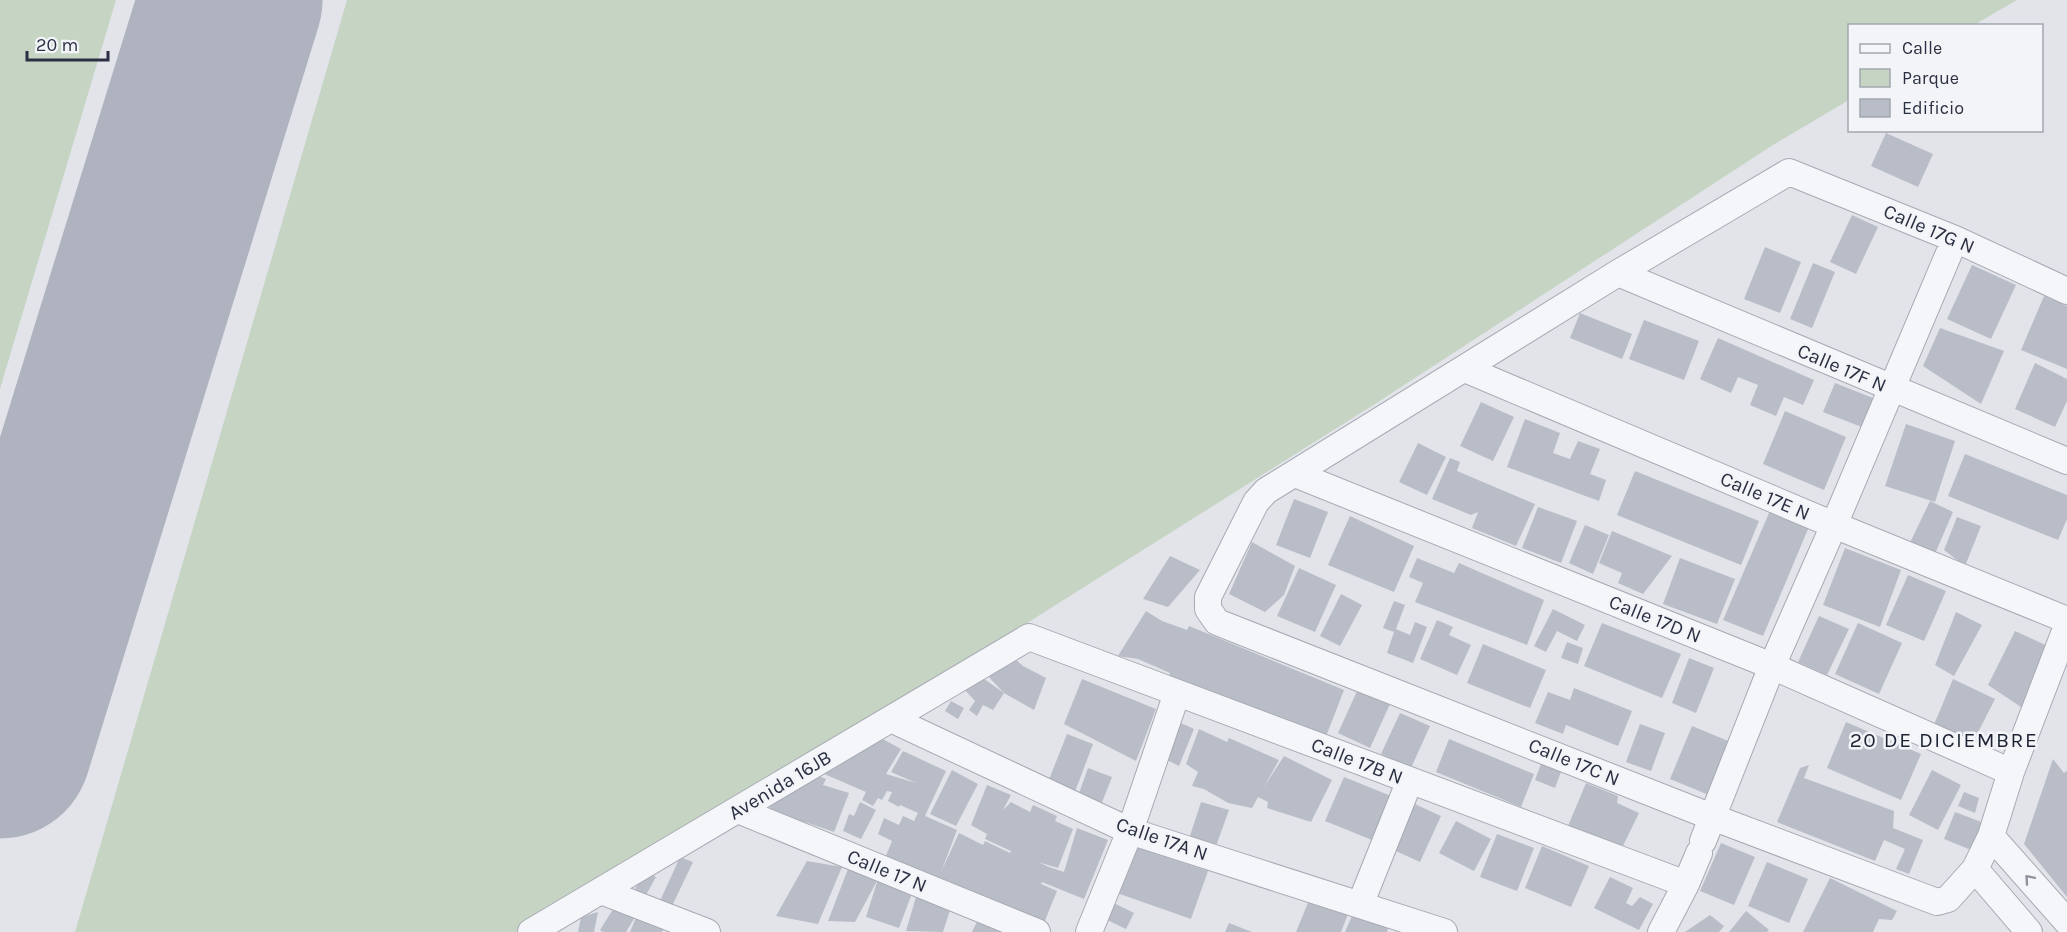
<svg xmlns="http://www.w3.org/2000/svg" width="2067" height="932" font-family="Karla,sans-serif">
<style>
.green{fill:#c6d4c3}
.lines{fill:none;stroke-linecap:round;stroke-linejoin:round}
.runway{stroke:#aeb3bf;stroke-width:183}
.building{fill:#b9bdc7}
.street-casing{stroke:#a7aab4;stroke-width:28}
.street{stroke:#f5f6f9;stroke-width:26}
.oneway{stroke:#90939e}
.labels{text-anchor:middle;dominant-baseline:central;stroke-width:5;stroke-linejoin:round;paint-order:stroke}
.street-label{font-size:20px;fill:#2a3042;stroke:#f2f4f8}
.neighbourhood-label{font-size:21px;letter-spacing:1.5px;fill:#1c2233;stroke:#f2f4f8}
</style>
<rect width="100%" height="100%" fill="#e2e4ea"/>
<path class="green" d="M0,0H116L0,389Z
M347,0H2017L1974,25L1850,26L1849,100L1773,145L1378,402L981,652L518,932H75Z"/>
<g class="lines">
<path class="runway" d="M0,747L231,0"/>
</g>
<path class="building" d="M1886,133L1933,154L1918,187L1871,166Z
M1852,215L1878,227L1856,274L1830,262Z
M1765,247L1801,262L1780,313L1744,299Z
M1813,263L1835,272L1812,328L1790,319Z
M1972,265L2016,285L1991,339L1947,319Z
M2044,296L2067,306V369L2021,350Z
M1580,313L1632,334L1622,359L1570,338Z
M1644,320L1699,341L1684,380L1629,359Z
M1940,328L2004,351L1981,404L1923,366Z
M1718,338L1814,380L1803,405L1784,397L1776,416L1750,405L1758,385L1738,377L1731,393L1700,379Z
M2035,363L2067,379V401L2055,427L2015,409Z
M1835,383L1878,400L1867,429L1823,412Z
M1481,402L1514,417L1493,461L1460,446Z
M1785,411L1846,437L1824,490L1763,464Z
M1525,419L1560,433L1553,453L1570,459L1578,441L1600,449L1590,474L1606,480L1599,501L1507,467Z
M1906,424L1955,441L1935,502L1885,486Z
M1418,443L1446,457L1427,495L1399,482Z
M1965,454L2067,495V519L2058,540L1948,496Z
M1450,458L1460,462L1457,471L1535,504L1516,546L1472,528L1478,512L1471,515L1432,499Z
M1635,471L1759,521L1741,565L1617,515Z
M1294,499L1328,512L1310,558L1276,545Z
M1930,501L1953,512L1931,563L1906,551Z
M1772,506L1811,522L1763,636L1723,620Z
M1538,507L1577,521L1561,563L1522,548Z
M1350,516L1414,546L1394,592L1328,565Z
M1957,517L1981,526L1965,566L1944,550Z
M1585,525L1609,535L1593,574L1569,563Z
M1612,531L1672,556L1643,594L1618,583L1622,573L1599,563Z
M1252,542L1295,566L1284,595L1265,612L1229,594Z
M1845,548L1901,570L1880,627L1823,605Z
M1170,556L1200,570L1168,607L1143,599Z
M1417,558L1454,573L1459,563L1544,600L1527,645L1415,602L1423,583L1409,577Z
M1680,558L1735,579L1717,624L1663,604Z
M1299,568L1336,585L1315,632L1277,616Z
M1908,575L1946,591L1924,641L1886,625Z
M1341,594L1362,605L1340,646L1320,636Z
M1394,601L1405,605L1396,629L1410,635L1415,622L1427,627L1413,663L1387,653L1394,632L1383,628Z
M1553,609L1585,625L1577,641L1557,631L1546,652L1534,646Z
M1146,611L1162,621L1187,630L1189,626L1344,690L1325,739L1278,720L1279,717L1169,676L1172,667L1170,673L1138,659L1118,656Z
M1956,612L1982,625L1954,676L1935,665Z
M1819,616L1849,629L1827,675L1798,662Z
M1437,620L1453,627L1449,635L1471,645L1457,675L1420,659Z
M1602,623L1681,654L1662,698L1584,666Z
M1858,623L1902,643L1879,694L1835,674Z
M2015,631L2054,649L2030,713L1988,685Z
M1567,642L1583,648L1578,664L1561,658Z
M1483,644L1546,670L1530,708L1467,683Z
M1012,656L1023,666L1046,678L1034,710L1004,693L993,710L983,705L977,716L969,710L975,701L963,688L977,674L1004,693L986,674Z
M1689,658L1714,668L1696,713L1672,703Z
M1082,679L1156,709L1136,761L1064,724Z
M1953,679L1995,699L1970,748L1933,727Z
M1574,688L1632,711L1618,746L1566,725L1563,734L1535,723L1548,692L1570,700Z
M1358,689L1390,704L1370,748L1338,733Z
M951,701L964,708L958,719L945,711Z
M1400,713L1430,726L1411,768L1381,754Z
M1172,719L1194,729L1179,766L1161,757Z
M1846,722L1921,754L1901,800L1827,768Z
M1640,724L1665,733L1651,771L1626,762Z
M1692,726L1738,745L1716,798L1670,779Z
M1199,729L1227,742L1229,738L1279,760L1264,787L1284,756L1332,780L1311,822L1267,808L1268,802L1258,797L1252,808L1228,803L1204,789L1192,786L1198,772L1186,764Z
M1067,734L1093,744L1073,797L1046,787Z
M879,737L901,749L886,774L916,783L891,772L903,751L946,771L925,816L957,830L941,872L959,833L983,845L985,841L1010,853L1011,851L985,839L987,834L971,825L987,785L1011,795L1003,810L1011,802L1030,812L1033,805L1057,816L1055,821L1073,829L1058,868L1038,862L1049,867L1064,872L1077,828L1108,840L1084,899L1042,882L1041,884L1057,891L1044,923L885,858L892,841L878,834L884,818L899,825L903,816L914,821L918,813L900,805L899,807L888,801L892,792L887,791L882,800L878,798L873,806L862,800L866,792L815,770L867,738L876,743Z
M1449,739L1534,774L1521,807L1436,772Z
M2053,759L2064,773L2067,771V897L2024,844Z
M1542,761L1562,769L1555,788L1535,780Z
M1809,765L1804,778L1894,811L1893,828L1923,840L1909,874L1896,869L1905,849L1884,840L1875,861L1777,822L1800,768Z
M1088,768L1112,777L1101,805L1078,796Z
M952,770L978,784L956,826L930,814Z
M1932,770L1961,785L1938,830L1909,815Z
M811,773L826,779L823,785L849,793L834,832L805,822L804,825L769,809L778,794Z
M1344,777L1396,798L1377,842L1325,821Z
M1586,783L1618,796L1617,803L1639,813L1621,850L1568,826Z
M1964,792L1979,798L1975,813L1958,806Z
M1406,800L1441,816L1420,862L1385,846Z
M860,802L876,810L861,839L843,831L849,814L854,816Z
M1201,802L1229,810L1216,846L1189,839Z
M1955,812L1992,826L1981,854L1944,839Z
M1456,821L1491,839L1474,871L1439,853Z
M1497,834L1534,848L1517,891L1480,877Z
M1721,843L1755,857L1734,905L1700,891Z
M1133,846L1208,871L1191,919L1117,893Z
M1542,846L1589,866L1571,907L1525,888Z
M680,857L693,862L672,906L660,901Z
M807,861L842,867L818,924L776,916Z
M1767,862L1808,879L1789,923L1748,906Z
M848,869L878,879L855,922L828,921Z
M644,871L656,877L646,895L635,889Z
M1610,877L1633,888L1626,903L1632,906L1640,897L1653,904L1639,930L1594,908Z
M1830,878L1897,911L1892,920L1879,919L1873,932H1803Z
M878,879L911,896L899,928L866,917Z
M1312,893L1350,909L1341,932H1296Z
M916,897L951,907L943,932L906,931Z
M1114,903L1134,913L1126,929L1105,919Z
M615,906L635,917L626,932H603L600,930Z
M1354,911L1389,926L1387,932H1345Z
M1746,911L1769,930L1767,932H1729Z
M598,912L594,932H578L581,917Z
M637,915L665,927L662,932H630Z
M980,915L1013,932H972Z
M1710,915L1724,926L1719,932H1685Z
M1229,923L1252,932H1225Z"/>
<g class="lines">
<g class="street-casing">
<path id="street" d="M1618,273L2067,461
M2067,291L1955,239L1789,172L1618,273L1266,491L1256,502L1208,597V609L1217,622L1712,817L1937,902L1948,899L1975,869L1991,836L2011,772L2067,626
M1465,369L1834,525L2067,620
M1295,474L1772,666L2011,772
M891,719L1130,831L1444,932
M738,810L1037,932
M1991,836L2067,922
M1703,841L1772,666L1834,525L1955,239
M1975,869L2029,932
M601,891L707,932
M1360,905L1410,780
M531,932L1029,637L1686,884
M1089,932L1130,831L1177,693
M1661,932L1686,884L1699,853"/>
</g>
<use href="#street" class="street"/>
</g>
<defs><path id="oneway-chevron" d="M-2-3.5L2.5 0L-2 3.5" fill="none" stroke-width="1.6" stroke-linecap="round" stroke-linejoin="round" transform="scale(1.5)"/></defs>
<use class="oneway" href="#oneway-chevron" transform="translate(2029 879) rotate(-131)"/>
<g class="labels">
<g class="street-label">
<text transform="translate(1929 229) rotate(23)">Calle 17G N</text>
<text transform="translate(1842 368) rotate(23)">Calle 17F N</text>
<text transform="translate(1765 496) rotate(23)">Calle 17E N</text>
<text transform="translate(1655 619) rotate(22)">Calle 17D N</text>
<text transform="translate(1357 761) rotate(21)">Calle 17B N</text>
<text transform="translate(1574 762) rotate(22)">Calle 17C N</text>
<text transform="translate(780 785) rotate(-31)">Avenida 16JB</text>
<text transform="translate(1162 839) rotate(19)">Calle 17A N</text>
<text transform="translate(887 871) rotate(22)">Calle 17 N</text>
</g>
<g class="neighbourhood-label">
<text x="1944" y="740">20 DE DICIEMBRE</text>
</g>
</g>
<rect x="1848" y="24" width="195" height="108" fill="#f2f4f8" stroke="#a2a6af" stroke-width="1.5"/>
<rect x="1860" y="44" width="30" height="9" fill="#f5f6f9" stroke="#a2a6af" stroke-width="1.5"/>
<text x="1902" y="54" font-size="18" fill="#2a3042">Calle</text>
<rect x="1860" y="69" width="30" height="18" fill="#c6d4c3" stroke="#a2a6af" stroke-width="1.5"/>
<text x="1902" y="84" font-size="18" fill="#2a3042">Parque</text>
<rect x="1860" y="99" width="30" height="18" fill="#b9bdc7" stroke="#a2a6af" stroke-width="1.5"/>
<text x="1902" y="114" font-size="18" fill="#2a3042">Edificio</text>
<path d="M27 51v9h81v-9" fill="none" stroke="#2a3042" stroke-width="3"/>
<text x="36" y="51" font-size="18" fill="#2a3042" stroke="#f2f4f8" stroke-width="4.5" paint-order="stroke">20 m</text>
</svg>
